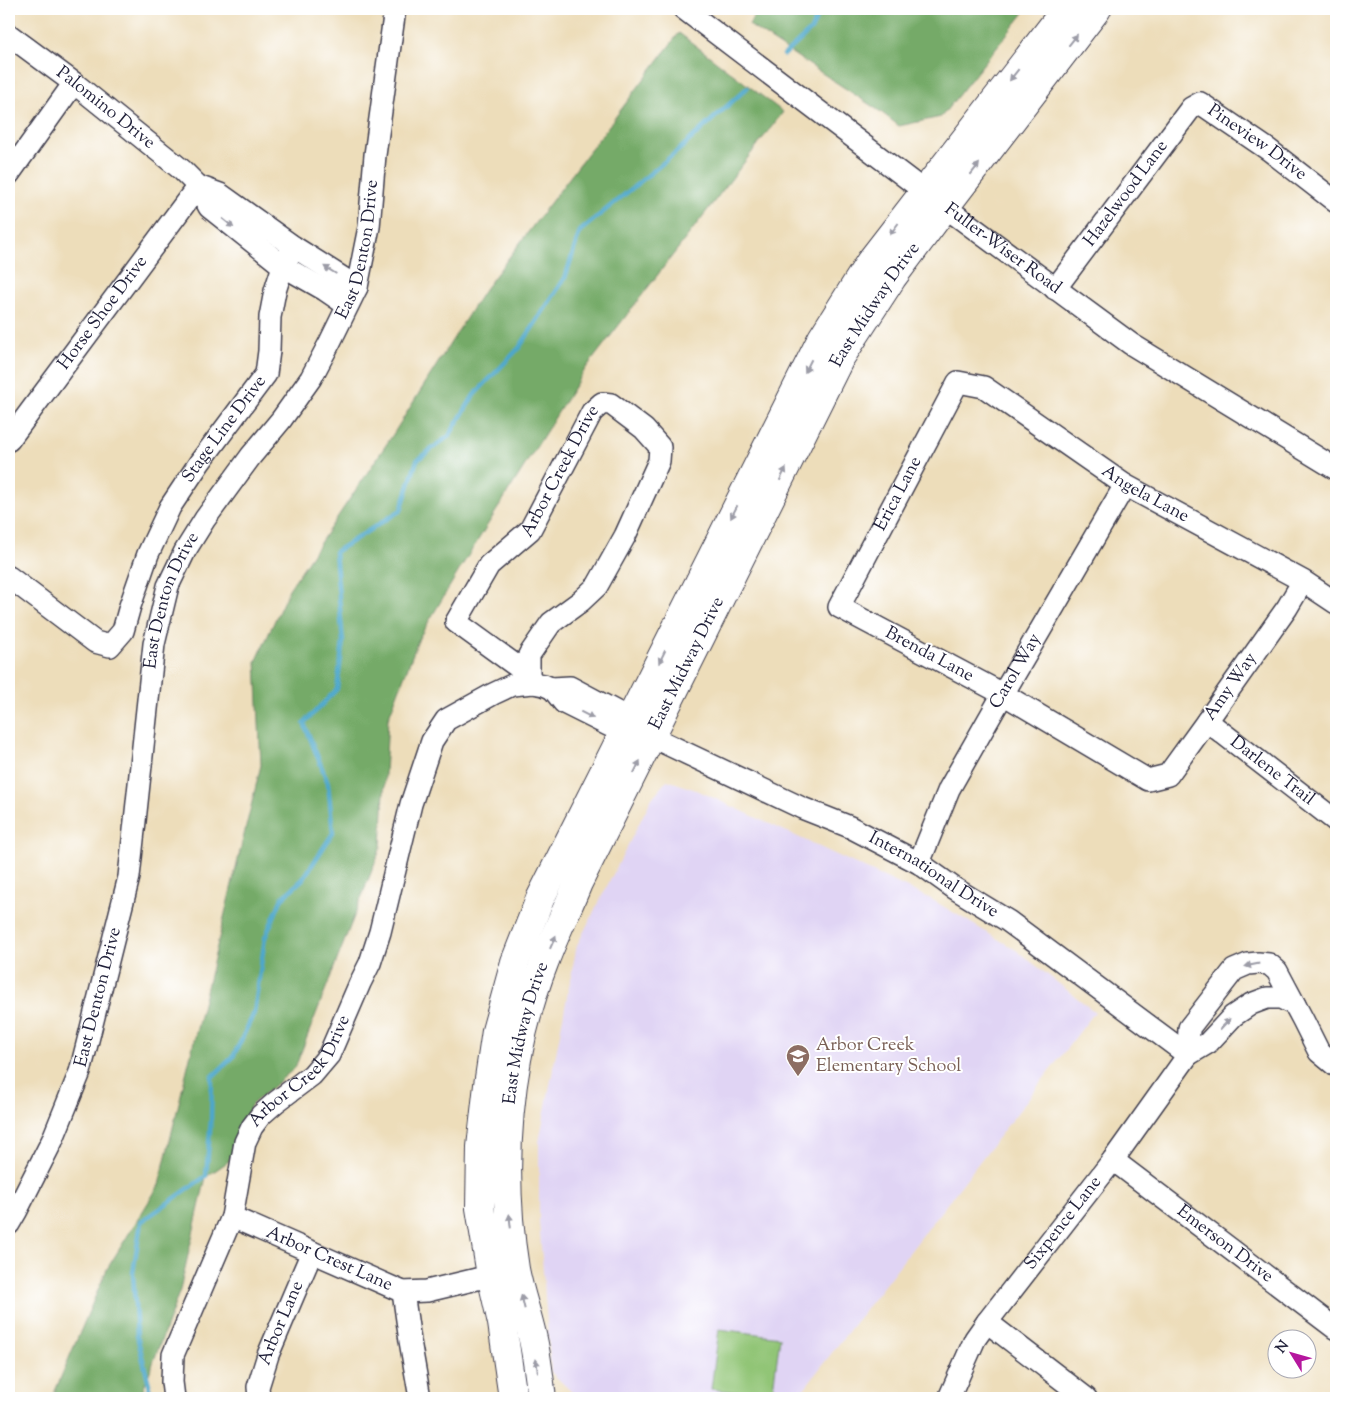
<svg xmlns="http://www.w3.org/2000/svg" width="1345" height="1407" font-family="'Sorts Mill Goudy',serif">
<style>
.built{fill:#e0d4f4}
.green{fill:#91c576;stroke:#5a7458}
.forest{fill:#74aa67;stroke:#4b6651}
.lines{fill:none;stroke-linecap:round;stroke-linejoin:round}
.stream{stroke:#4da7cb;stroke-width:4.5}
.minor-casing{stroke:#403e4e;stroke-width:24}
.major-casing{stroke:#403e4e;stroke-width:30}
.minor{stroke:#fff;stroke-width:21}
.major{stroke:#fff;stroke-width:28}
.oneway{fill:#9c9ca7}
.labels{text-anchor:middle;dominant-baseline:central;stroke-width:4;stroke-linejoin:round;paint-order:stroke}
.street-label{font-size:18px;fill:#22223b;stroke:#fff}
.education-label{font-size:18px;fill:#785e54;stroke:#fff;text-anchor:start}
</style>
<rect width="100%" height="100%" fill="#fff"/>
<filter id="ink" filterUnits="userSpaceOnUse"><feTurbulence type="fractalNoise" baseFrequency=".02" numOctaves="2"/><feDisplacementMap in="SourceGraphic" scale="10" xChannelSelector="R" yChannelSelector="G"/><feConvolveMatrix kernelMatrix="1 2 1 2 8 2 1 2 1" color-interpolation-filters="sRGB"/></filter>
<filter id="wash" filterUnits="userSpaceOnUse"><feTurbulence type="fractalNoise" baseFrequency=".0096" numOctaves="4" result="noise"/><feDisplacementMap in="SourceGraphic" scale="20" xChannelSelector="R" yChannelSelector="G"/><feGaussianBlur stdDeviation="1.12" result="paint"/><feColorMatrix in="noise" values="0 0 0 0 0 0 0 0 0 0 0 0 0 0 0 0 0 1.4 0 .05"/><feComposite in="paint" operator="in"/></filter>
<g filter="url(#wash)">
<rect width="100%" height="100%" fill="#edddba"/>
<path class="built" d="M667,780L699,791L931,899L1016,950L1095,1012L797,1398H578L551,1372L539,1221V1142L577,945L652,798Z"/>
<path class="green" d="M719,1329L780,1337L772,1396L711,1389Z"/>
<path class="forest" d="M757,9H1027L941,117L899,126L881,112L749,25Z
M679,33L783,112L586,368L463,564L419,638L388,719L381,847L295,1068L251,1105L229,1161L206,1177L180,1290L140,1398H52L107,1269L159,1185L261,765L256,662L289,589L392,436L482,293Z"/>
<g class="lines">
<path class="stream" d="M784,55L811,30L821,9
M144,1398L150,1388L137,1336L133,1273L141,1222L206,1176L211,1120L212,1077L233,1057L254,1013L265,938L282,898L303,879L333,833L328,783L304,723L337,689L343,642L335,552L401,510L417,460L449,436L474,395L519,348L565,278L580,231L680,149L747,88"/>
</g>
</g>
<g filter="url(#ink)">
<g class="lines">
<g class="minor-casing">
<g id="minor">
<path id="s1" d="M684,9L945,207L1131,344L1336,469"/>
<path id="s2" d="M9,35L74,83L182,170L198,186L209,207L283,266L325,290L347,305"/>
<path d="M9,174L74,83"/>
<path d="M198,186L220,194L294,247L357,287"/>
<path id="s3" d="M1055,289L1191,108L1200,103L1269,150L1336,202"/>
<path id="s4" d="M9,440L198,186"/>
<path id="s5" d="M9,577L95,642L110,646L123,631L130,606L148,554L170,507L200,462L266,374L269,351L270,317L275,291L283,266L294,247"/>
<path id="s6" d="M1303,581L1287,608L1207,721L1168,775L1148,780L1003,694L839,607L958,382L984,387L1125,485L1303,581L1336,603"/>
<path id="s7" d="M529,675L456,622L489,565L530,530L592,412L602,403L611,404L644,429L660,447L659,461L625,536L597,586L581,601L551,623L529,655V675L533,683"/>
<path d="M552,688L564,703L610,726L629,723"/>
<path d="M552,688L570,687L617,712L629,723"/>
<path id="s8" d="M1207,721L1336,821"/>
<path id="s9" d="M652,737L802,808L850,827L919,863L954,888L1008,921L1188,1055"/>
<path id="s10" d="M919,863L949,789L1003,694L1125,485"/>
<path d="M1188,1055L1189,1028L1234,970L1248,964L1258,963L1269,964L1277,971L1303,1020L1319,1052L1336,1066"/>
<path id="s11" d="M1113,1160L1336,1329"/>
<path id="s12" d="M232,1217L403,1292L427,1291L506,1272"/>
<path id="s13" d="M9,1224L16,1212L52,1141L80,1072L129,877L154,644L168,586L185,551L205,519L251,456L281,420L311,378L330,342L357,287L369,227L375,155L395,9"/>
<path d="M403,1292L410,1341L420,1398"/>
<path d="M987,1322L1086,1398"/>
<path id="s14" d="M174,1398L172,1382L173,1355L232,1217L245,1142L252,1127L261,1115L276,1102L312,1075L329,1055L360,983L370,963L380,932L411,804L432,741L446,720L493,694L512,685L533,683L544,685L553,689"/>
<path id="s15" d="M259,1398L258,1387L268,1355L312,1252"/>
<path id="s16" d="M949,1398L975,1339L987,1322L1113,1160L1188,1055L1208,1043L1233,1016L1251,1004L1267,998H1281L1295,1005"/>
</g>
</g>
<g class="major-casing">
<g id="major">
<path d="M513,1398L502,1323L491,1275L480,1208L481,1147L488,1085L496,1031L515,962L540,899L822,338L870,262L1066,9"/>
<path id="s17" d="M542,1398C539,1377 537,1355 532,1335C527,1313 519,1291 515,1269C499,1169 507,1058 544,963C554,936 567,910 578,883L840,358L892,278L945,207L1097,9"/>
</g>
</g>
<use href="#minor" class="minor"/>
<use href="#major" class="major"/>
</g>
<defs><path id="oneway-solid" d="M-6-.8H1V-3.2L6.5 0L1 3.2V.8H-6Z" transform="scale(1.25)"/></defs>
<g class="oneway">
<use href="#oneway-solid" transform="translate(1073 40) rotate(-52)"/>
<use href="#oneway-solid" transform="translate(1014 75) rotate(128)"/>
<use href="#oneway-solid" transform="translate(975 169) rotate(-52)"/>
<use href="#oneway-solid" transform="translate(228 223) rotate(39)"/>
<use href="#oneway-solid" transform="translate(894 229) rotate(127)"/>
<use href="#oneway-solid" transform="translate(330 270) rotate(-148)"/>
<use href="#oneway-solid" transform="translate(808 366) rotate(117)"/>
<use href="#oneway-solid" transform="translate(783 474) rotate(-64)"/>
<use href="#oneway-solid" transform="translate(734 512) rotate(117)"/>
<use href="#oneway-solid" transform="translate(662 657) rotate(116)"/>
<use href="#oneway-solid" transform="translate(587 715) rotate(27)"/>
<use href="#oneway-solid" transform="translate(637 767) rotate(-64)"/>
<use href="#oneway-solid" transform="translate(553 942) rotate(-66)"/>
<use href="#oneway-solid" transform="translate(1252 965) rotate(168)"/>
<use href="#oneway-solid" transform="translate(1225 1024) rotate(-47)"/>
<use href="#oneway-solid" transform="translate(510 1221) rotate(-96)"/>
<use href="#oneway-solid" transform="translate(523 1302) rotate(-103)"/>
<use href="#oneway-solid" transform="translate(537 1366) rotate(-98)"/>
</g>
</g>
<defs>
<g id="school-pin" transform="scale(1.25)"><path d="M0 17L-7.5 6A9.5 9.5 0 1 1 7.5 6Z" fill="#8d6e63" stroke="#fff"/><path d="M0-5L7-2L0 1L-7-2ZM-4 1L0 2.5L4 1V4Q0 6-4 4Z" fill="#fff"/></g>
</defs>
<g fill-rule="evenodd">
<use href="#school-pin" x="798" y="1056"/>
</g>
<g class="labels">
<g class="street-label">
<text stroke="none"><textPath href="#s2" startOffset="121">Palomino Drive</textPath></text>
<text stroke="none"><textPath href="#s3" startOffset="306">Pineview Drive</textPath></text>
<text stroke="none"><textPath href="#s3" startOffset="119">Hazelwood Lane</textPath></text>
<text stroke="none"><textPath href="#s13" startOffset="1055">East Denton Drive</textPath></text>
<text stroke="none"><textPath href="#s1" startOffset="399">Fuller-Wiser Road</textPath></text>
<text stroke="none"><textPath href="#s17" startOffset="1180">East Midway Drive</textPath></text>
<text stroke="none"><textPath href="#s4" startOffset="158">Horse Shoe Drive</textPath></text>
<text stroke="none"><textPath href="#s5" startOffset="371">Stage Line Drive</textPath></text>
<text stroke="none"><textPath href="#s7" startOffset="276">Arbor Creek Drive</textPath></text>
<text stroke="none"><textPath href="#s6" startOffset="1086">Angela Lane</textPath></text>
<text stroke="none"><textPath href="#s6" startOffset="739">Erica Lane</textPath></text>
<text stroke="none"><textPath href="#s13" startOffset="650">East Denton Drive</textPath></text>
<text transform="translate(929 655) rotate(28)">Brenda Lane</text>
<text stroke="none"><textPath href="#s17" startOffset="775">East Midway Drive</textPath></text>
<text stroke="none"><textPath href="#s10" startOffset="215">Carol Way</textPath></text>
<text transform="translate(1231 687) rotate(-55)">Amy Way</text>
<text stroke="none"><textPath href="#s8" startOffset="82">Darlene Trail</textPath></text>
<text stroke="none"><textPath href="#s9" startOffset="314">International Drive</textPath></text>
<text stroke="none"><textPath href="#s13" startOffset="245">East Denton Drive</textPath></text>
<text stroke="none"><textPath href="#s17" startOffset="370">East Midway Drive</textPath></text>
<text stroke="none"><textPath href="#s14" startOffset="361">Arbor Creek Drive</textPath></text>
<text stroke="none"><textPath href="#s16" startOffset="210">Sixpence Lane</textPath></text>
<text stroke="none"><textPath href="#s11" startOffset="140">Emerson Drive</textPath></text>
<text stroke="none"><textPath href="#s12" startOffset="106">Arbor Crest Lane</textPath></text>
<text stroke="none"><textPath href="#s15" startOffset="79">Arbor Lane</textPath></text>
</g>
<g class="education-label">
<text x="816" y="1046">Arbor Creek<tspan x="816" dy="21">Elementary School</tspan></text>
</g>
</g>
<rect width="1345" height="1407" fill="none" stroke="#fff" stroke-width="30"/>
<g transform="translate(1292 1354) rotate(307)"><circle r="24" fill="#ffffff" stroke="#a7a7b1"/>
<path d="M0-4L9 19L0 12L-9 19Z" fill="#b5179e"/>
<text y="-8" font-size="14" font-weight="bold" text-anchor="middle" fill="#22223b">N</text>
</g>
</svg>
